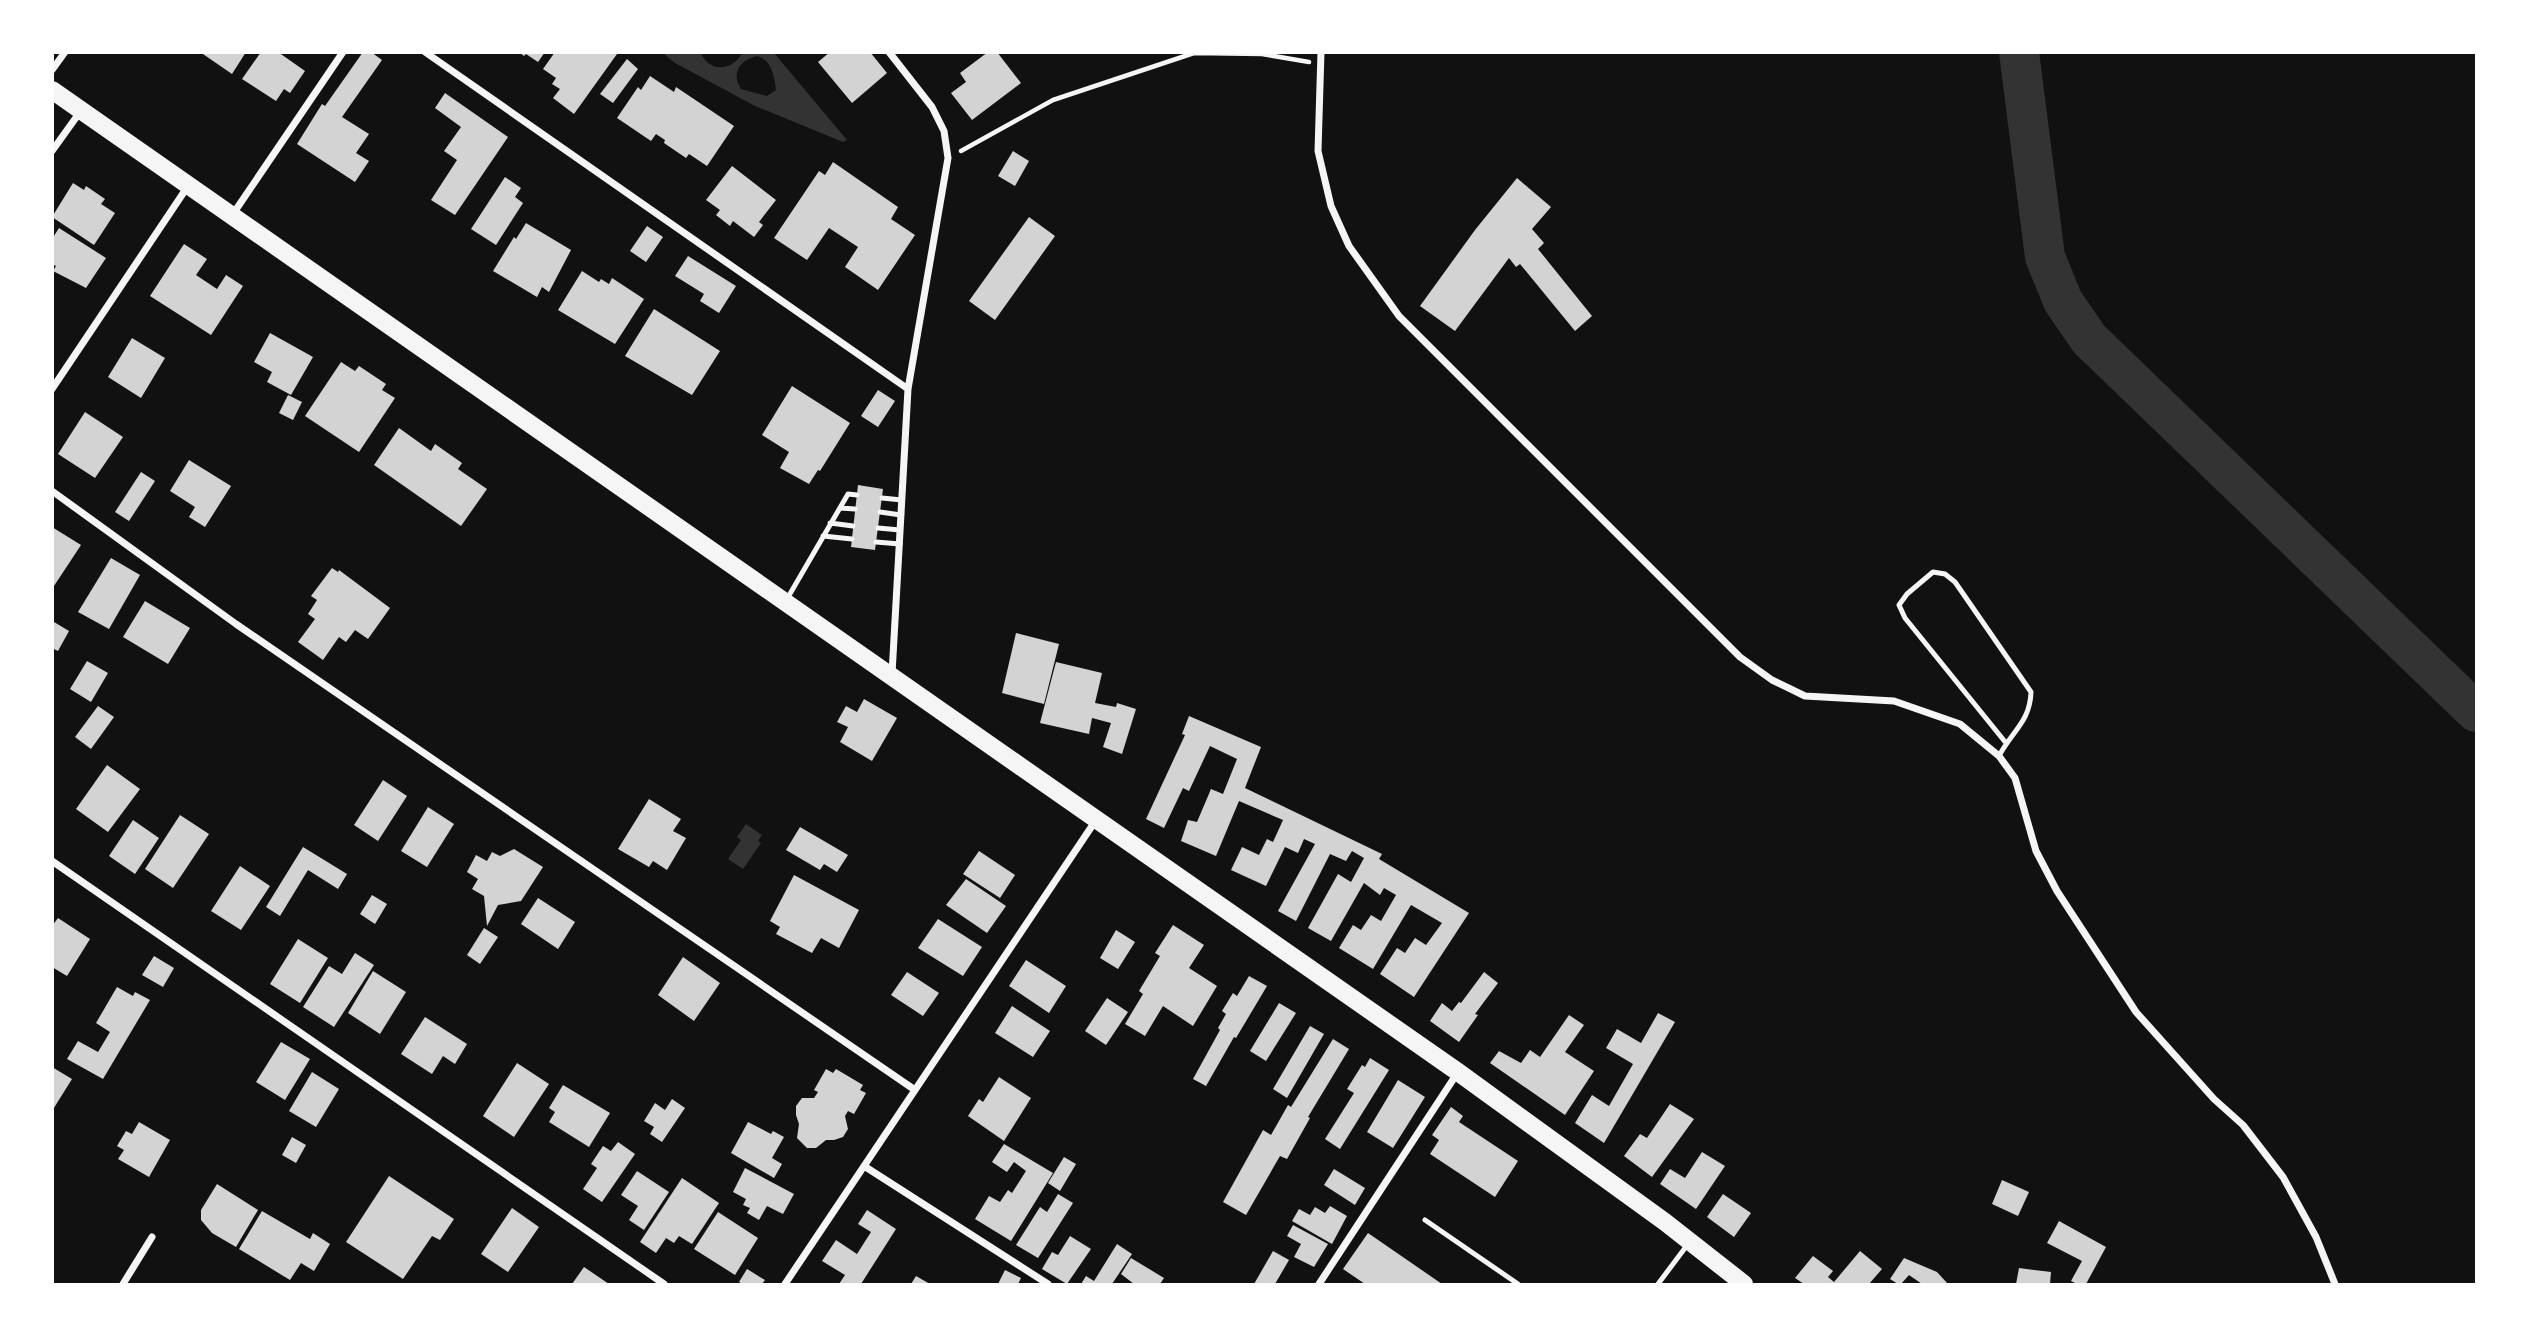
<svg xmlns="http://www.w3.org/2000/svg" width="2529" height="1337" font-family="'Golos Text',sans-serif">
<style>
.water{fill:#333;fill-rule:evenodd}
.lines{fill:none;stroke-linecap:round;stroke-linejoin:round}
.river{stroke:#333;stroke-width:40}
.building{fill:#d3d3d3}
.path{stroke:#f5f5f5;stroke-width:4.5}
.service{stroke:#f5f5f5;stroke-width:5}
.minor{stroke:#f5f5f5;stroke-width:7}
.primary{stroke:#f5f5f5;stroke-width:18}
</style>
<rect width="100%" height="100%" fill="#111"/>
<path class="water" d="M663,53H701C709,73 733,71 742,53H774L847,140L843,142L755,106L675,63ZM757,56C772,60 774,76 776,90L767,96L741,89C731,74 739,60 757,56Z
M746,824L762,835L758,841L761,843L743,869L728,859L741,840L737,837Z"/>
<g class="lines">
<path class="river" d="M2019,52L2045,257L2063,301L2089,339L2476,712"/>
</g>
<path class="building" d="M200,52H246L232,74Z
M261,52H278L305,71L290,93L284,89L276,101L242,79Z
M363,52H371L382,60L342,117L369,134L356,153L369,161L355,182L297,144L322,104L325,106Z
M519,52H545L538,62L526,54L524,56Z
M555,52L617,54L574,114L553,98L560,89L552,84L556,78L543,69Z
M830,52H870L887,73L852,103L818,62Z
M988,52H997L1021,83L972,120L951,93L966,82L960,73Z
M627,59L638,69L613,103L600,94Z
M650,76L674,92L676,87L734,126L707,166L689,154L686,158L664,143L665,140L656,134L651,141L617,118L638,87L641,90Z
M445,93L508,137L455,215L431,200L457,160L444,151L461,127L435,108Z
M1013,151L1029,161L1015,186L998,176Z
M833,162L898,207L891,219L915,235L878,290L845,267L858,247L829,228L807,260L774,238L819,171L825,175Z
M732,166L776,200L759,222L763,225L754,237L733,221L730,226L716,215L720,210L706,200Z
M505,177L521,188L515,197L523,203L496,245L471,229Z
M1517,178L1551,207L1532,229L1544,243L1538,249L1592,316L1575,331L1520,264L1516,267L1509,258L1455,331L1420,306L1475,230Z
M73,183L84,190L86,186L105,199L101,204L115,213L94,245L52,217Z
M1029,217L1055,236L995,320L969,301Z
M526,223L571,250L549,292L542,287L537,297L493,271L514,237L516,239Z
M647,226L663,237L646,262L630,251Z
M59,228L106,258L86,288L53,271L56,266L52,264V239Z
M184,244L207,259L196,275L217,289L226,275L243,286L211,335L150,296Z
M688,256L736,286L719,313L700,301L704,294L675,276Z
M582,271L599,282L601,279L609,284L612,278L644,299L615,344L558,310Z
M654,309L720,351L692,395L625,356Z
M270,333L313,357L291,395L267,382L272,372L254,362Z
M132,338L165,358L141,398L108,377Z
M341,362L355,371L359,366L386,384L382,390L395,398L359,452L305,416Z
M792,386L850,423L820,471L818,470L809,484L780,468L789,452L762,435Z
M878,390L895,401L878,427L861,416Z
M288,395L302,402L293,420L279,413Z
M85,412L123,437L95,478L58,454Z
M399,428L431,451L435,444L462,463L458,469L487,489L461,526L374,465Z
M189,460L231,486L205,527L189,517L195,507L170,491Z
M141,472L155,481L129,521L115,512Z
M858,485L883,489L875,550L851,547Z
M52,527L81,545L52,589Z
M111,558L140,575L109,629L78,612Z
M332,568L338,572L339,570L390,608L368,639L355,630L346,642L339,637L323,660L298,642L315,619L308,614L317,600L311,596Z
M145,601L190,628L168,664L123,637Z
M54,622L69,631L58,651L52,648Z
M1016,633L1059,644L1044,704L1002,693Z
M87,661L108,673L91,702L70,689Z
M1056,662L1102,673L1095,703L1116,707L1117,703L1136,709L1122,754L1103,747L1111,723L1092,718L1089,734L1040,723Z
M864,699L897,718L872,761L840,742L848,727L837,722L846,706L857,712Z
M98,706L114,717L91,749L75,737Z
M1189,716L1261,747L1245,788L1382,854L1379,859L1469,913L1414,997L1380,974L1397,948L1405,953L1415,938L1426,945L1442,923L1411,905L1373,969L1339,948L1353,925L1361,930L1371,915L1381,921L1396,895L1384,888L1380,895L1364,883L1331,941L1308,928L1338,874L1351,882L1364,858L1352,851L1346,861L1330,854L1296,921L1278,911L1315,844L1304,839L1298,853L1285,847L1266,886L1231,870L1242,847L1259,855L1267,839L1273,842L1283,820L1239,801L1216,856L1181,841L1188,820L1197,822L1211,789L1223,794L1237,759L1210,746L1189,791L1183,788L1164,828L1146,819L1185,735L1182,734Z
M107,765L140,789L108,832L76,809Z
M383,780L407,796L378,841L354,825Z
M649,799L681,819L673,831L686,838L667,870L653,861L649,867L618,849Z
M428,807L454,824L427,867L401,851Z
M180,815L209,834L173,888L145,869Z
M133,820L159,838L135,874L109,856Z
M800,827L848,855L837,872L824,864L820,870L786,850Z
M303,847L347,874L338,889L308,870L280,916L266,907Z
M514,849L543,867L521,901L498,905L487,926L484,896L472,889L478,879L467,872L476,855L487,861L492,852L500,856Z
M979,851L1015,875L1000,898L963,874Z
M240,866L270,886L241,930L211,911Z
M794,875L859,910L839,948L821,938L812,953L776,934L780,927L770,921Z
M966,879L1006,906L987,933L946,905Z
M372,895L387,904L375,924L360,914Z
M538,898L575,922L558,949L521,924Z
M58,918L90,939L67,976L52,967V926Z
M938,919L982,947L963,976L918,948Z
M1173,925L1204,945L1189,968L1217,986L1193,1026L1163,1006L1145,1036L1125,1024L1143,994L1139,991L1160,956L1155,953Z
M484,928L498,937L480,964L467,955Z
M1116,930L1135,942L1118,969L1100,958Z
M298,939L328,958L300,1003L270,984Z
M355,953L374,965L334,1027L303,1007L329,966L342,974Z
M154,956L174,968L163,987L142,975Z
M683,957L720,983L694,1021L658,995Z
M1026,960L1066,986L1049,1013L1009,986Z
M373,971L406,992L380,1034L348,1013Z
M907,972L939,993L923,1016L891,995Z
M1484,972L1498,983L1475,1014L1478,1015L1459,1042L1430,1021L1442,1003L1452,1011L1459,1002L1461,1003Z
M1249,976L1267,986L1236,1038L1234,1037L1206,1086L1193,1079L1220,1030L1218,1028L1226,1014L1222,1011L1233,993L1237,996Z
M117,987L133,996L135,992L150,1000L103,1079L67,1059L78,1041L98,1052L110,1032L96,1023Z
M1107,998L1128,1012L1106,1045L1085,1031Z
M1279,1003L1296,1013L1266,1061L1250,1051Z
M1012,1006L1050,1031L1033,1057L995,1033Z
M1658,1013L1675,1022L1604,1143L1575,1123L1592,1095L1609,1106L1633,1064L1606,1048L1617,1029L1641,1043Z
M1569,1015L1584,1025L1565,1052L1594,1071L1565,1115L1490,1063L1499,1051L1521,1063L1530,1050L1540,1057Z
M425,1017L467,1044L455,1064L443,1056L432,1074L401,1054Z
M1310,1026L1324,1034L1287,1098L1273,1089Z
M1333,1039L1349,1049L1308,1117L1310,1118L1287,1159L1280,1156L1246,1215L1223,1202L1263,1130L1271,1135L1288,1105L1291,1107Z
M281,1042L310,1059L285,1100L256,1082Z
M1370,1058L1389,1070L1340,1149L1325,1139L1354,1093L1347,1089L1362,1065L1365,1067Z
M517,1063L549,1084L514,1137L483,1116Z
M52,1067L72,1079L52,1111Z
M826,1069L833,1073L836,1069L863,1085L860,1090L866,1093L854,1114L848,1111L845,1116L848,1129L843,1137L834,1140H826L816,1148H807L797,1138L799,1124L796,1115V1106L802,1098H814L818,1092L814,1090Z
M312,1072L339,1089L316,1127L289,1111Z
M999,1077L1031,1098L1004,1141L968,1116L979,1099L983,1102Z
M1398,1080L1425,1097L1393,1148L1367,1132Z
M563,1085L610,1113L589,1147L549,1122L555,1112L549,1108Z
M672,1099L685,1108L662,1142L650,1134L654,1127L644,1121L655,1103L665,1110Z
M1670,1104L1694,1119L1652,1177L1624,1156L1640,1134L1647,1138Z
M1451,1107L1463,1116L1459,1122L1518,1161L1495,1197L1430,1154L1439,1140L1432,1135Z
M139,1122L170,1140L149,1177L118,1159L124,1150L117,1146L126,1131L132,1134Z
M748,1122L771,1134L773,1131L784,1137L772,1158L782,1164L774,1178L731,1153Z
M292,1137L306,1145L296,1163L282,1155Z
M618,1142L635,1154L602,1202L583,1189L597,1168L591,1164L603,1146L611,1151Z
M1004,1144L1053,1173L1011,1241L975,1219L989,1196L1000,1202L1008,1190L1012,1193L1026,1171L1014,1162L1007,1172L992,1162Z
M1702,1152L1725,1166L1696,1209L1660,1184L1670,1169L1685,1178Z
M1064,1157L1076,1164L1060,1191L1048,1183Z
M745,1168L794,1194L783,1214L767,1206L759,1220L747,1213L750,1208L743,1205L746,1199L733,1192Z
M1334,1169L1365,1188L1355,1205L1324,1185Z
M637,1171L669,1192L644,1230L629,1220L638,1206L621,1195Z
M389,1176L454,1219L440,1240L432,1236L403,1279L346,1242Z
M682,1178L719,1203L692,1244L679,1236L674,1243L666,1238L656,1253L640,1242Z
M2002,1180L2029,1192L2018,1216L1992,1204Z
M217,1184L258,1210L236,1247L212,1233L201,1220V1210Z
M1058,1194L1073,1203L1038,1258L1016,1245L1040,1207L1047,1212Z
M1723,1194L1751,1213L1734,1237L1707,1217Z
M1330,1206L1347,1216L1332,1244L1292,1221L1299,1209L1310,1215L1315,1207L1325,1213Z
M512,1208L539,1227L508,1272L481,1254Z
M867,1210L896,1229L861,1284H839L845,1275L822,1261L836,1240L857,1254L871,1232L858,1224Z
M262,1211L310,1239L313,1233L330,1244L314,1271L301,1263L290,1280L239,1249Z
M718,1212L758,1238L735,1275L694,1249Z
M2059,1221L2106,1247L2086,1284H2077L2071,1281L2082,1261L2047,1243Z
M1293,1225L1328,1244L1314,1267L1294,1257L1301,1244L1287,1236Z
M1368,1233L1442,1284H1365L1343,1269Z
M1070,1236L1091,1249L1067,1284L1042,1269L1052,1252L1058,1255Z
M1117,1244L1132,1254L1112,1284H1081L1086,1276L1094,1281Z
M1273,1251L1289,1260L1275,1284H1254Z
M1860,1251L1882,1269L1869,1284H1804L1795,1278L1813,1256L1833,1271L1828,1277L1834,1282Z
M1131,1258L1164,1278L1160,1284H1134L1121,1274Z
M1904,1258L1937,1272L1948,1284H1922L1909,1275L1901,1284H1898L1890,1279Z
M584,1267L609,1284H572Z
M2019,1268L2051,1272L2050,1284H2016Z
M747,1269L765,1280L762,1284H743L739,1282Z
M1005,1270L1021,1278L1018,1284H998Z
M916,1276L930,1284H911Z"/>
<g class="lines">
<path class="path" d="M961,151L1053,100L1194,53L1262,54L1309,62"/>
<path class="service" d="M882,498L902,500
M840,508L855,509
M880,512L901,515
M830,523L853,526
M878,528L900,530
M823,536L852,539
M876,542L900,544
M787,599L848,494L857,495
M1999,756C2012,731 2030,722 2031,692L1955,582L1945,574L1933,572L1907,594L1899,605L1905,618L2006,743
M1425,1220L1518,1284
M1658,1284L1688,1244"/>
<path class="minor" d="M425,52L908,389
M889,52L932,107L944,131L948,158L908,389L892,674
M1321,52L1318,151L1331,206L1349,246L1399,316L1740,657L1772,680L1805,696L1894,701L1960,724L1999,756L2015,778L2036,851L2057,891L2136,1012L2214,1099L2243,1125L2283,1177L2316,1237L2335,1284
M52,70L65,52
M52,151L80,112
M233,214L343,52
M52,389L188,186
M52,491L236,624L915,1090
M52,861L664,1284
M864,1166L1048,1284
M123,1284L152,1237
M785,1284L1096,820
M1319,1284L1458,1072"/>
<path class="primary" d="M52,90L1458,1072L1665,1222L1744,1284"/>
</g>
<rect width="2529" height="1337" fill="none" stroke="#ffffff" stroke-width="108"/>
</svg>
